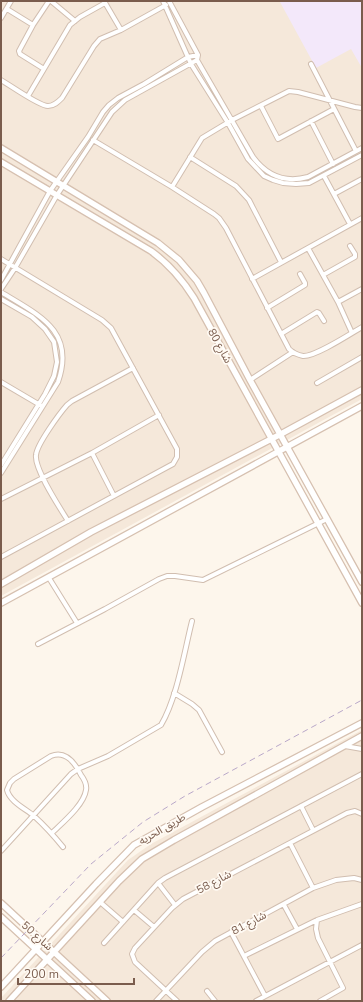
<svg xmlns="http://www.w3.org/2000/svg" width="363" height="1002" font-family="'Nunito Sans','Noto Sans Arabic',sans-serif">
<style>
.residential{fill:#f5e8da}
.education{fill:#f3e8fa}
.lines{fill:none;stroke-linecap:round;stroke-linejoin:round}
.street-casing{stroke:#d1beb0;stroke-width:6}
.secondary-casing{stroke:#d6c0b0;stroke-width:8}
.street{stroke:#fff;stroke-width:4}
.secondary{stroke:#fff;stroke-width:5.5}
.rail{stroke:#b9a8c9;stroke-width:1;stroke-dasharray:6 4;stroke-linecap:butt}
.labels{text-anchor:middle;dominant-baseline:central;stroke-width:3.5;stroke-linejoin:round;paint-order:stroke}
.street-label{font-size:11px;fill:#7a5c4d;stroke:#fffaf3}
</style>
<rect width="100%" height="100%" fill="#fdf6ec"/>
<path class="residential" d="M1,1H362V399L1,596Z
M362,730V1001H1V998L128,860L151,844Z"/>
<path class="education" d="M282,1H362V68L351,49L316,68L280,2Z"/>
<g class="lines">
<g class="street-casing">
<path id="street" d="M51,1L75,21
M104,1L121,30
M163,1L191,64L228,123L248,159L264,176L273,180L283,183L296,184L309,183L362,155
M169,1L198,55L197,60L253,157C267,176 286,183 308,177L362,148
M7,9L33,25
M1,18L11,1
M311,64L356,151
M44,69L20,54L19,51L33,25L49,1
M1,80C10,85 39,106 48,106C54,106 58,102 62,98L94,46L100,39L121,30L166,5
M28,96L70,25L80,17L105,3
M261,106L278,139L334,109
M311,121L333,164
M93,140L172,187L214,214L219,218L226,228L289,349C293,353 298,355 303,356C315,357 350,334 362,327
M190,157L236,186L249,200L281,262
M324,176L350,224
M172,187L202,138L232,120L289,91L298,92L355,107L362,108
M334,194L362,179
M308,248L338,302L352,333
M1,259L102,320L111,328L177,449V457L173,464L1,557
M323,275L355,257V254L350,246
M252,279L362,218
M1,280L50,191L88,137L103,112L109,105L118,98L144,84L188,57L198,55
M1,289L15,268L57,195L112,112L125,100L197,60
M1,292C38,315 76,330 58,382L1,473
M1,299L32,317L45,329L54,342L57,362L54,376L45,394L1,465
M338,302L362,289
M267,308L305,285V283L300,274
M281,334L317,312L319,313L324,321
M250,380L293,352
M1,382L40,405
M317,383L362,357
M92,453L114,496
M1,499L92,453L159,415
M68,521C60,508 34,469 36,455C37,444 60,413 67,405L72,401L133,368
M49,578L77,623
M38,644L105,609L159,579L167,576H175L203,580L327,519
M174,693L192,704L199,710L222,752
M345,746L362,749
M301,806L313,830
M52,833C62,823 84,805 86,790C87,785 84,779 81,775C75,763 66,750 51,756L14,779L10,783L7,790C10,802 26,809 34,816C45,826 54,836 63,847
M290,843L313,888
M1,851L71,774L78,769L108,756L161,725C177,698 184,653 192,621
M158,883L175,905
M100,902L123,922
M284,905L297,929
M134,910L154,927
M317,920L316,929L318,938L343,988L320,1001
M231,932L265,996
M104,943L158,883L165,878L362,774
M244,956L317,920L362,904
M207,991L215,1001
M156,1001L202,952L215,941L313,888L336,880L354,878L362,880
M177,1001L135,962L132,954L135,948L172,908L183,899L347,813L355,811L362,814
M256,1001L362,945"/>
</g>
<g class="secondary-casing">
<path id="secondary" d="M1,148L158,243L179,260L197,281L204,293L250,380L362,582
M1,162L151,251C169,264 182,279 194,298L362,603
M1,584L91,532L281,434L362,390
M1,603L362,406
M1,903L107,1001
M1,917L92,1001
M1,987L96,884L134,845L202,807L362,723
M9,1001L119,881L142,859L174,840L362,736"/>
</g>
<use href="#street" class="street"/>
<use href="#secondary" class="secondary"/>
<path class="rail" d="M1,958L91,864L143,822L185,796L362,700"/>
</g>
<g class="labels">
<g class="street-label">
<text transform="translate(220 346) rotate(61)">شارع 80</text>
<text transform="translate(162 829) rotate(-30)">طريق الحريه</text>
<text transform="translate(214 882) rotate(-28)">شارع 58</text>
<text transform="translate(249 923) rotate(-28)">شارع 81</text>
<text transform="translate(37 936) rotate(42)">شارع 50</text>
</g>
</g>
<rect width="363" height="1002" fill="none" stroke="#7a5c4d" stroke-width="4"/>
<path d="M18 978v6h116v-6" fill="none" stroke="#7a5c4d" stroke-width="2"/>
<text x="24" y="978" font-size="12" fill="#7a5c4d" stroke="#fffaf3" stroke-width="3" paint-order="stroke">200 m</text>
</svg>
